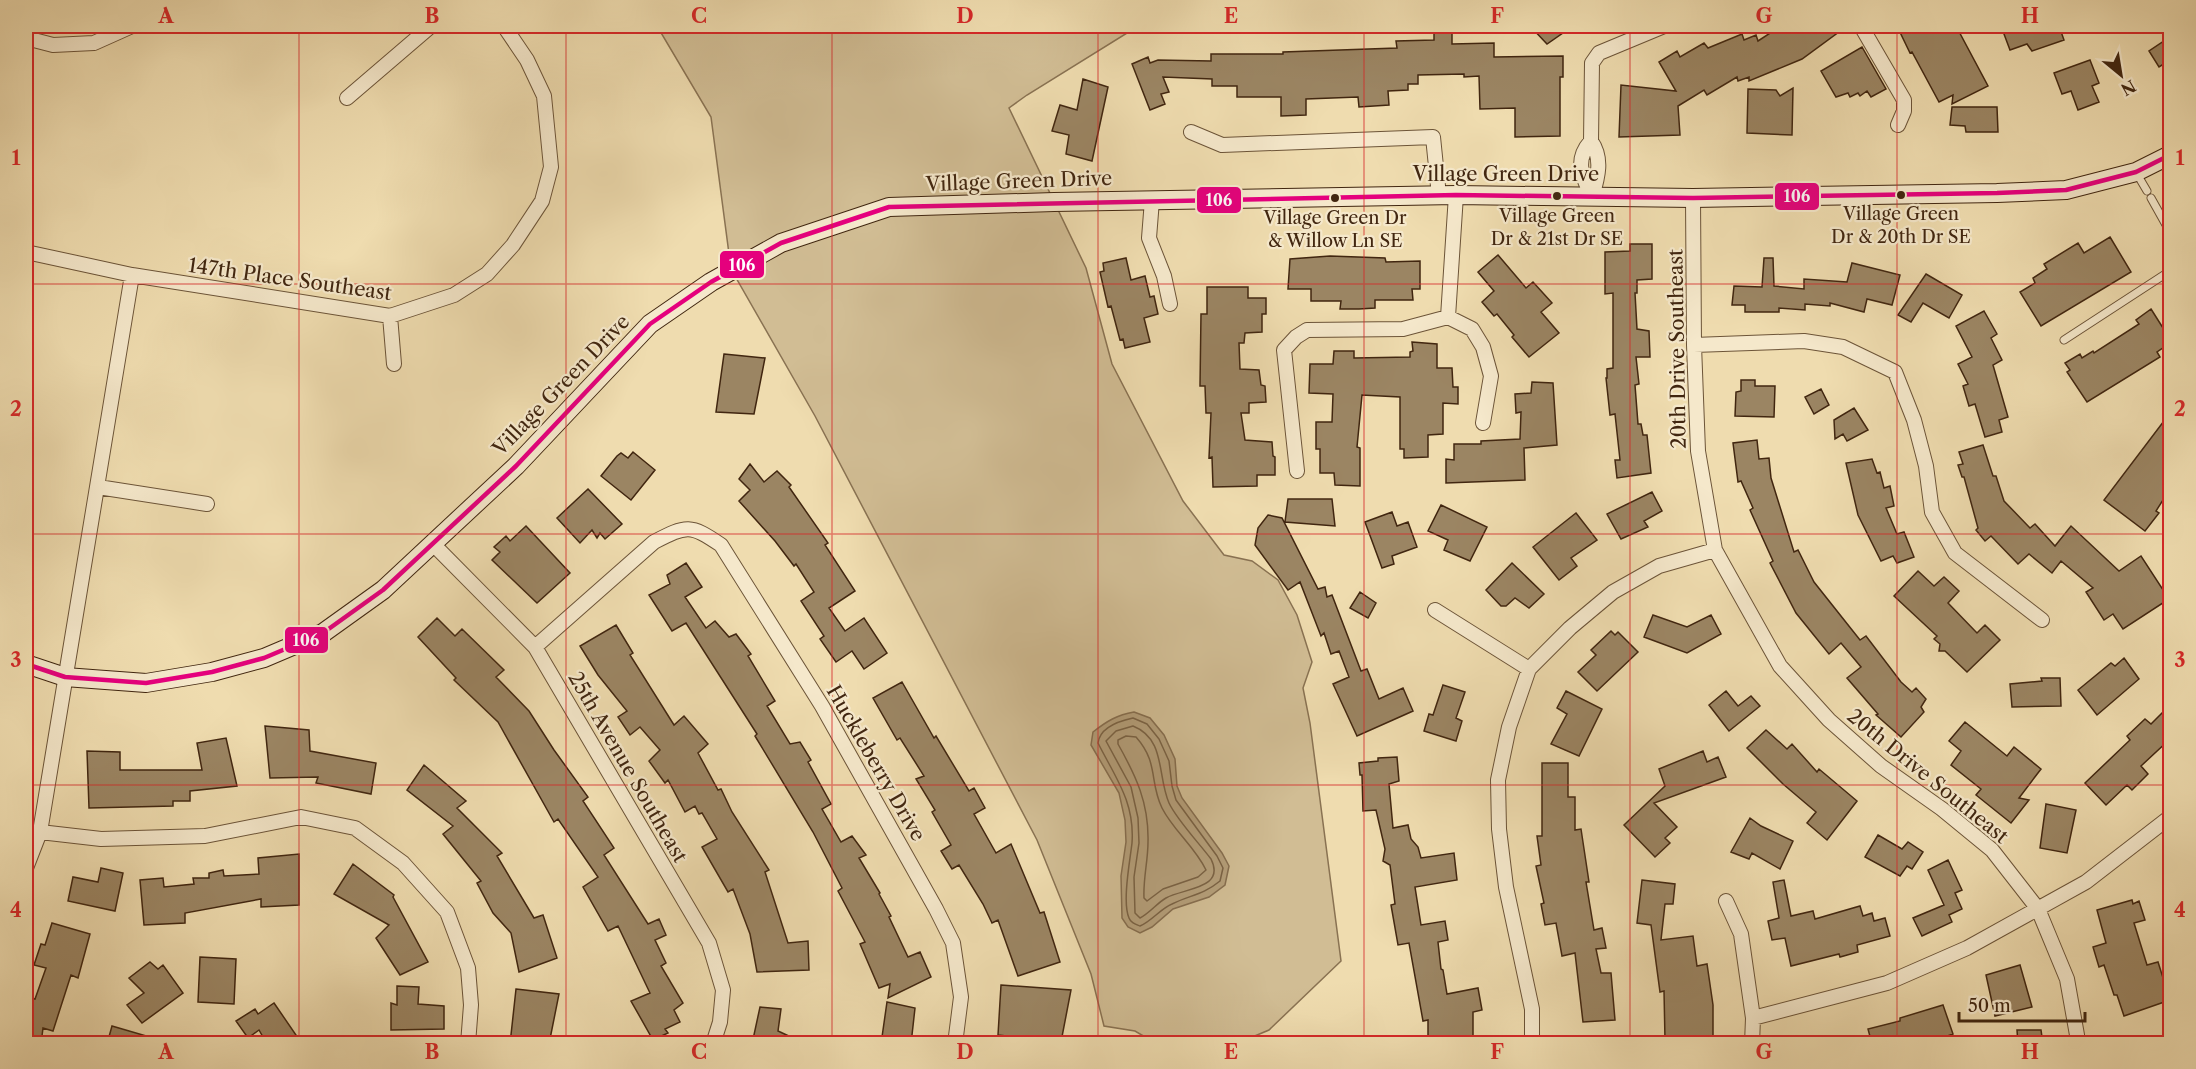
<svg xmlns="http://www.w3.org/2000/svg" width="2196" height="1069" font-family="'Libre Caslon Text',serif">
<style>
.green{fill:#d1bd94;stroke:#897252;stroke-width:1.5}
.water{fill:#b49e79;stroke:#866e4f;stroke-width:1.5}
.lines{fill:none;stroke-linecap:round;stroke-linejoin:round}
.shore{stroke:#7a6244;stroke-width:1.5}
.building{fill:#9b8563;stroke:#412610;stroke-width:1.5}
.lane-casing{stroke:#6c5438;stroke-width:9}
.street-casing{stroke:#6c5438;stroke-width:16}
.secondary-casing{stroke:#412610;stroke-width:20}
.lane{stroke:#f5e8cb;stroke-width:7}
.street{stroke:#f5e8cb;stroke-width:14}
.secondary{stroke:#f5e8cb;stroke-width:18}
.bus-1-casing{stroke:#f5e8cb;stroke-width:9}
.bus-1{stroke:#e5007d;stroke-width:4.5}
.grid{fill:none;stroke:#d62828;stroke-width:1.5;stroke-opacity:0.55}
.bus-dot{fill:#412610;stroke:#f5e8cb;stroke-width:2}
.labels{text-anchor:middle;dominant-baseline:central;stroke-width:4.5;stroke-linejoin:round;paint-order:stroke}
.bus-label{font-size:18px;fill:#412610;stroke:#f5e8cb}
.street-label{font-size:20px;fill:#412610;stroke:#f5e8cb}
.line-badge{stroke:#f5e8cb;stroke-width:2}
.badge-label{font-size:16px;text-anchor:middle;font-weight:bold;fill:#fff}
.neatline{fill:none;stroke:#d62828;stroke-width:2}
.grid-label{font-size:20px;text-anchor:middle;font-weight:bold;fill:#d62828}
</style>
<rect width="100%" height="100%" fill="#efdcaf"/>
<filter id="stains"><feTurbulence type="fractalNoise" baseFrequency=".00333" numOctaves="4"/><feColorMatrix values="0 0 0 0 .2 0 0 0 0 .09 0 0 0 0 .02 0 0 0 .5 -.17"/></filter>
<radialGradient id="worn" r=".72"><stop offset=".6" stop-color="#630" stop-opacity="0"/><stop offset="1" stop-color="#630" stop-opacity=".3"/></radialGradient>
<path class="green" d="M657,26H1193L1127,33L1027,95L1009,108L1086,268L1112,364L1183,501L1224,555L1252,561L1278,580L1297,615L1312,662L1303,688L1310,723L1341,961L1269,1030L1238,1043L1157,1044L1135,1031L1104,1026L1091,974L1037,840L815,416L731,269L711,117Z"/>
<path class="water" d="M1134,712L1150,718L1164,735L1175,759L1177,786L1182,798L1222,853L1229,866L1225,885L1209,897L1173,909L1152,927L1140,933L1128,927L1122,918L1121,876L1126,842L1125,820L1119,793L1091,745L1093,732C1107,721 1117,715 1134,712Z"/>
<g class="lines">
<path class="shore" d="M1133,718L1147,724L1159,739L1169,761L1172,786L1176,800L1217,856L1223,868L1220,881C1203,895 1190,895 1172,904C1160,909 1152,921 1140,926C1135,924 1131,923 1129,918C1122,902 1130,861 1132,843C1135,802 1115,777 1098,743C1100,727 1119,721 1133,718Z
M1133,726C1166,739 1157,776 1169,803C1177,820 1199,843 1211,859C1226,889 1184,888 1166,898C1157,903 1150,913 1140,918L1135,913L1134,877L1139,843L1138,818L1131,787L1106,741L1116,731Z
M1126,736L1136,737C1159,763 1149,781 1162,808C1173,830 1195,847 1206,870L1198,877L1163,889L1147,901L1144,898C1143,879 1148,861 1148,842C1149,803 1136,776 1118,744V740Z"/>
</g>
<path class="building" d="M1434,26H1452V44L1494,43V57L1563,56V77H1560V136L1515,137V108L1480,109L1479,76L1464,77V74L1418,75V84H1408V90L1388,91L1389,105L1359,107L1358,97L1306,99V115L1281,116V97H1237V86H1212V79L1163,77L1169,92L1161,94L1165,104L1150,110L1132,64L1148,57L1150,63L1158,60L1211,61V54H1283V52L1397,48L1396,41L1434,40Z
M1530,26H1573L1547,44Z
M1781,26H1847L1802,59L1749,81V77L1738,81L1737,77L1707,95L1704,90L1678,106L1680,135L1619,137L1621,85L1676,91L1659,62L1677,51L1680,57L1704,43L1708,48L1742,34L1744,40L1756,35L1758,41Z
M1897,26H1956L1988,86L1952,104L1953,95L1939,102L1912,52L1910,53Z
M2001,26H2026L2028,30L2041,26H2059L2064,40L2032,51L2027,44L2010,50Z
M2170,37V60L2159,67L2149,51Z
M1862,47L1886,89L1871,97L1867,91L1860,96L1858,93L1850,97L1848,93L1836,97L1821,71Z
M2090,60L2099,83L2092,86L2099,102L2078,110L2071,91L2062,94L2054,73Z
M1083,79L1108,87L1092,161L1066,154L1069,135L1052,131L1060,105L1077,110Z
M1793,88L1792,135L1747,133L1748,89L1776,90L1780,96Z
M1952,107H1997L1998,132H1966L1965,126L1950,125Z
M2110,237L2131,272L2041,326L2020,292L2035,283L2033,278L2047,269L2044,264L2078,243L2084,253Z
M1630,244H1652V279L1637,280V293H1635L1637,329L1649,331L1650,357H1636L1639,384L1635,385L1638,424H1641L1643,435H1647L1651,473L1617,478L1615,460H1620L1615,414L1610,415L1606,378H1607V369L1613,368V293L1605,294V252L1630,251Z
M1498,255L1526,288L1533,282L1552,303L1541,312L1559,333L1529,357L1512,337L1514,335L1497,314L1494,316L1482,302L1494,291L1478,272Z
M1330,256L1385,258L1386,262L1420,261V289H1412L1413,300H1375V308L1359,309H1340L1341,301H1311V289H1288L1290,259Z
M1126,258L1131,280L1145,276L1150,297L1154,296L1158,314L1144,318L1150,342L1125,348L1123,339L1120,340L1111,306L1108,307L1100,272L1104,271L1103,263Z
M1764,258H1773L1774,286L1804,289V279L1847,282L1852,263L1900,275L1892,305L1867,299L1864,312L1830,303V306L1805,304V310L1779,308V312H1745V305H1732L1734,286L1762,287Z
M1926,274L1962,295L1949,318L1923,303L1911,322L1898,315Z
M1207,287H1248V298H1266V314H1262V332L1245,333L1244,343H1239L1240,369L1259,370L1261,385L1265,386L1266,402L1249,403V413H1241L1245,440L1272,442L1273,456L1275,457V475H1257V486L1213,487L1212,457L1209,458L1211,413H1206L1205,386H1200L1201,314H1207Z
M2151,309L2170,339V343L2157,352L2160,357L2087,402L2067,372L2070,370L2065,363L2080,354L2082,358L2093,351L2094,353L2139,324L2136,320Z
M1984,311L1997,334L1991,338L2002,360L1993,365L2008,417L1999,420L2002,432L1985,437L1975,404L1969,406L1963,386L1968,384L1958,364L1972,357L1956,326Z
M1412,342L1437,344V368H1452L1453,387H1458V404L1443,403V434L1428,435V457L1404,458V449H1400V397L1362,395L1357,447L1360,448V486L1335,485L1334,473H1320V449H1316V422H1332L1333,394L1309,393L1310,364H1333L1334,351H1354V358L1410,357V352L1413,351Z
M724,354L765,358L754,414L716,412Z
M1741,380H1755V386H1775L1774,417L1735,416L1736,392L1741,391Z
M1532,382L1553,383L1557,445L1524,448L1525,480L1446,483V459L1454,460V444H1481V441L1520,439L1521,412L1516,413L1515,394L1531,393Z
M1821,389L1829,405L1814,414L1805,397Z
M1854,408L1868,430L1847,441L1843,434L1835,439L1834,420Z
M2170,413V489L2156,511L2159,513L2145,531L2104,500Z
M1757,440L1759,459L1769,458L1771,478L1794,552L1798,550L1814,582L1860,640L1866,636L1901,682L1912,692L1916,688L1926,699L1921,707L1924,712L1901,737L1876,715L1878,714L1847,678L1861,667L1841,643L1829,654L1796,613L1770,563L1773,561L1750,510L1753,508L1741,481L1738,482L1733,443Z
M1983,445L1993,476H1996L2004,501L2030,528L2035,524L2055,546L2071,526L2119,571L2141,556L2169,599L2123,629L2113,614L2104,620L2086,592L2093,588L2061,561L2052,573L2029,554L2018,564L1991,536L1985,541L1976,530L1978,528L1964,477H1962L1958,465L1963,464L1959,452Z
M633,452L655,470L631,500L601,476L617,456L621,453L628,458Z
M1872,459L1877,473L1880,472L1884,488L1890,486L1894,506L1886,508L1897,534L1904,532L1914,557L1897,563L1893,556L1881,561L1858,515L1846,463Z
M750,464L764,482L777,471L791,485L789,487L828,543L825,545L855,591L829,608L845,631L864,618L887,653L864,669L852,651L836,662L820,639L824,636L801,601L814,592L796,564L794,566L775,541L739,501L750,490L739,479Z
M588,489L622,524L605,539L600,533L597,538L592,530L580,543L557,518Z
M1652,492L1662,511L1644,521L1648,527L1621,539L1607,514Z
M1288,499H1332L1335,526L1285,522Z
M1441,505L1487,527L1470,561L1444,550L1448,540L1428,531Z
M1392,512L1397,526L1408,522L1417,547L1392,556L1394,564L1382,568L1365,522Z
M1576,513L1597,540L1571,558L1577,566L1559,580L1533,547Z
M1268,515L1282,518L1318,589L1325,587L1327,597L1332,595L1361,671L1367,669L1379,699L1403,688L1413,711L1357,736L1333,684L1349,677L1339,651L1331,654L1324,633L1321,636L1300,582L1288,590L1255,545L1258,528Z
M526,526L570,573L537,603L492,560L500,552L494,547L506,536L510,541Z
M686,563L702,587L685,597L706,628L715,621L729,637L736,634L751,654L748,656L775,701L767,706L790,744L800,742L811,760L808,762L831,804L822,809L841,842L852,836L866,855L859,858L880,893L879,894L891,916L889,917L908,957L920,952L931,977L888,998L890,984L879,988L860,944L865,942L838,891L842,888L813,832L755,736L757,734L686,623L672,631L649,595L670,584L667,575Z
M1512,563L1544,594L1529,608L1515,598L1506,606H1501L1486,590Z
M1918,571L1934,586L1944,577L1959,591L1948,603L1977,633L1985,625L2000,640L1967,672L1945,651H1939L1940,644L1934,639L1937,636L1894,596Z
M1360,592L1376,603L1368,618L1350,608Z
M1653,615L1687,627L1711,615L1721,634L1687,653L1644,637Z
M437,618L455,636L462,629L504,670L496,677L529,711L554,750L588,797L583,801L614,848L604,855L648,924L659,919L666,935L655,940L666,963L661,966L683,1003L674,1010L680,1022L665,1029L668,1033L653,1040L631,1001L650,993L618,926L608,931L583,887L598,877L558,819L554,822L498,722L454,680L456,678L418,637Z
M616,625L633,653L630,655L674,725L684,716L708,744L698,753L718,790L721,789L732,812L769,870L765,872L788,943L808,941L809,970L757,972L750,934L733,889L728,892L702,847L717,839L702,813L699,814L695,806L685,812L668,780L665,783L649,761L660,750L640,727L630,735L618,717L627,711L598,675L580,646Z
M1611,631L1615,635L1618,632L1638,652L1597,691L1578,672L1596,655L1591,650Z
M2124,658L2139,679L2097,715L2078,690L2111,663L2115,666Z
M2041,678H2060L2061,706L2012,707L2010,684L2042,681Z
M902,682L934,738L936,736L969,791L974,788L985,808L974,814L996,853L1011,844L1040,913L1044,912L1060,962L1018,976L998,920L992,923L983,904L959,865L952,869L941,851L951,845L932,812L935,810L916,779L924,776L900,738L897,740L873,698Z
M1443,685L1465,692L1456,718L1462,721L1456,741L1424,731L1429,714L1433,715Z
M1566,691L1602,709L1579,756L1551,744L1567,714L1557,708Z
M1726,691L1738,706L1751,696L1760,706L1729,731L1709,705Z
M2170,705V739L2141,766L2148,774L2132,790L2127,785L2106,805L2085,783L2130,740L2127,736L2145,719L2151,724Z
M1965,722L2007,756L2014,747L2041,769L2019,798L2029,800L2011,823L1976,795L1981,789L1951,765L1961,751L1949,741Z
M265,726L309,730L310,751L376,763L371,794L316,783L318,777L270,778Z
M1766,730L1787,749L1792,744L1817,772L1819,769L1857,801L1827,840L1807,823L1816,812L1783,784L1747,748Z
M226,738L237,786L190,791V801H173V806L89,808L87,751L120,752V770H202L197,743Z
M1703,751L1707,762L1718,757L1726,777L1654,803L1677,827L1665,838L1670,843L1655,857L1624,825L1665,786L1659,769Z
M1397,757L1399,781L1389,784L1393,828L1408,825L1411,839L1418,847L1421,858L1454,853L1457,880L1415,887L1421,925L1445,921L1448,940L1438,942L1441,969L1443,970L1447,994L1478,988L1482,1010L1473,1012V1044H1428V1020L1423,1021L1409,943L1398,945L1391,905L1395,904L1390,865L1383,861L1385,849L1376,810L1363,811L1362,775H1360L1359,763L1378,761V758Z
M1542,763H1568V797H1575V830L1581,829L1589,882H1586L1594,930L1602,928L1606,948L1596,949L1601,973H1611L1615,1020L1583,1022L1575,953L1562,956L1556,923L1545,925L1541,904L1544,903L1536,866L1541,865L1537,836H1542Z
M424,765L466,801L457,808L502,853L497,856L534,918L543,915L557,958L519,972L511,933L493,913L477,883L481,881L443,834L453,826L407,790Z
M2046,804L2076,810L2067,853L2040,848Z
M1750,818L1761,826L1793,841L1780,869L1752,853L1749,859L1731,852Z
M1878,835L1902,849L1908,842L1923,852L1912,869L1907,866L1900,876L1865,857Z
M299,854V905L261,907V899L185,913V923L144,925L140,880L163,878L164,887L194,884L193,878H209V873L223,870L224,876L259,874L258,858Z
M1948,860L1962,890L1955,893L1962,909L1949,915L1952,922L1922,936L1913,918L1944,905L1928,870Z
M353,864L394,895L393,897L428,962L400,975L376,938L389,925L334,894Z
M101,868L123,873L115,911L68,901L73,877L98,882Z
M1642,880L1675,884L1673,904H1665L1661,940L1693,936L1697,966L1707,964L1713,1005V1039L1665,1040L1664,991L1660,992L1651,925L1637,923Z
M1784,880L1791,916L1813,911L1815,919L1860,906L1863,916L1872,913L1874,921L1885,918L1890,936L1857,945L1858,952L1840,957L1839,954L1791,966L1785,938L1772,940L1768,921L1779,918L1773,882Z
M2132,900L2133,904L2139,901L2145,920L2134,923L2147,965L2158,962L2170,1000L2124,1016L2117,995H2114L2104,965L2099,967L2093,947L2106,943L2097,910Z
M52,923L90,934L78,978L71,975L53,1031L43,1028L41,1044H26V997L35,999L46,968L34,965L41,944L45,945Z
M200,957L236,959L234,1004L198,1002Z
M150,962L158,969L163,965L183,993L142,1023L127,1005L144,993L129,978Z
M2020,965L2032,1007L1995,1016L1986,975Z
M1001,985L1071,990L1061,1042L998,1035Z
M397,986L419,987L418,1004L444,1006V1029L391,1030V1003L397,1005Z
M516,989L559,994L549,1044H510Z
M887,1002L915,1008L911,1044H881Z
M274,1003L296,1035L283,1044H267L259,1030L248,1038L236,1021L255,1009L258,1014Z
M1943,1005L1953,1034L1925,1044H1872L1868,1029L1900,1021V1018Z
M760,1007L781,1009L778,1031L806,1044H752Z
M112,1026L160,1040L159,1044H107Z
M2017,1030H2041L2043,1044H2018Z"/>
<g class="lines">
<g class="lane-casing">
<path id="lane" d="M2137,174L2147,191
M2151,198L2170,232
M2064,340L2170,271"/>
</g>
<g class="street-casing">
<path id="street" d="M1861,26L1904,100V111L1898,125
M26,38L53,45L94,43L132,26
M347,98L431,26
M1191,132L1222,145L1433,137L1439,196
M1591,141C1574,160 1582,176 1592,197
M1592,197C1598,177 1603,158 1591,141L1592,63L1599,53L1664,26
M1693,198L1694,345L1698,451L1715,550L1780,666L1829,720L1881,766L1942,809L1992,850L2038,909L2067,979L2077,1035V1044
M1152,200L1149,238L1164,276L1170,304
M26,252L132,275L390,316L454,295L487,274L513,245L542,201L551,167L544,96L527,60L504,26
M390,316L394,364
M1448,317L1472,329L1483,347L1491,376L1483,423
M1694,345L1804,341L1843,347L1895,372L1914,420L1926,466L1932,512L1955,553L2042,620
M1297,471L1284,350L1296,337L1307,330L1403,329L1448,317L1456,195
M98,487L207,504
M433,544L535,647L709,943L723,990L720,1022L713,1044
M1435,610L1529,669
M535,647L654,542C687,525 690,524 721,545L822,706L936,909L953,943L961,997L955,1044
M40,832L101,839L205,836L301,817L355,828L403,863L447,912L468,968L471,1005L468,1044
M26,868L40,832L132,275
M1726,901L1741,934L1753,1018L1752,1044
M1753,1018L1887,983L1967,948L2086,882L2170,817
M1532,1044V1009L1506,887L1499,829L1498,780L1509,727L1529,669L1570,628L1613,592L1659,566L1715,550"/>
</g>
<g class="secondary-casing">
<path id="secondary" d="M26,664L65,677L146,683L212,672L264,658L323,633L383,590L516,466L650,324L711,282L781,243L889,207L1054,202L1456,195L1693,198L1997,193L2066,190L2136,172L2170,155"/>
</g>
<use href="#lane" class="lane"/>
<use href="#street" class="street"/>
<use href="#secondary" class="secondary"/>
<g class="bus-1-casing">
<path id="bus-1" d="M26,664L65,677L146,683L212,672L264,658L323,633L383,590L516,466L650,324L711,282L781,243L889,207L1456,195L1693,198L1997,193L2066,190L2136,172L2170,155"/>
</g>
<use href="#bus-1" class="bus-1"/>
</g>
<path class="grid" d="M299,26V1044M566,26V1044M832,26V1044M1098,26V1044M1364,26V1044M1630,26V1044M1897,26V1044M26,284H2170M26,534H2170M26,785H2170"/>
<g class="bus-dot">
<circle cx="1901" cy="195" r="5"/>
<circle cx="1557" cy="196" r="5"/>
<circle cx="1335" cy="198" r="5"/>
</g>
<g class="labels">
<g class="bus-label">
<text x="1901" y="214">Village Green<tspan x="1901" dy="23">Dr &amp; 20th Dr SE</tspan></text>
<text x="1557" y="216">Village Green<tspan x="1557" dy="23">Dr &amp; 21st Dr SE</tspan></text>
<text x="1335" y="218">Village Green Dr<tspan x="1335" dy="23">&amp; Willow Ln SE</tspan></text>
</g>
<g class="street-label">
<text x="1506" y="174">Village Green Drive</text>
<text transform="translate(1019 181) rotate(-2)">Village Green Drive</text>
<text transform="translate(290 279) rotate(8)">147th Place Southeast</text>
<text transform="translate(1677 349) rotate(-91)">20th Drive Southeast</text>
<text transform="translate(561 385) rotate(-46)">Village Green Drive</text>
<text transform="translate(876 763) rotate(60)">Huckleberry Drive</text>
<text transform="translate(628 767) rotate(60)">25th Avenue Southeast</text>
<text transform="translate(1928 776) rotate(39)">20th Drive Southeast</text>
</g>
</g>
<g class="line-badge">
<rect x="1774" y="182" width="46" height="29" rx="6" fill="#e5007d"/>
<rect x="1196" y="186" width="46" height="28" rx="6" fill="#e5007d"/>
<rect x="719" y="250" width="46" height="29" rx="6" fill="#e5007d"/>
<rect x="284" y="626" width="45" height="28" rx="6" fill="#e5007d"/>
</g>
<g class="badge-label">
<text x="1797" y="202">106</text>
<text x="1219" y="206">106</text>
<text x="742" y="271">106</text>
<text x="306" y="646">106</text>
</g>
<rect width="2196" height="1069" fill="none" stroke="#efdcaf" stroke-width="66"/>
<g transform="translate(2121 75) rotate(150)" stroke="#f5e8cb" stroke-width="4.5" paint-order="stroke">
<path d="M0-4.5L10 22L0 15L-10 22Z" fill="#412610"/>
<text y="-9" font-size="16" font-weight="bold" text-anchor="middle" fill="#412610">N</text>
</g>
<path d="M1959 1012v9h126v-9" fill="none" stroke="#412610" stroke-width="3"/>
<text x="1968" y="1012" font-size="18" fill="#412610" stroke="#f5e8cb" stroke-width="4.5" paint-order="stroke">50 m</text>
<rect x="33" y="33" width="2130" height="1003" class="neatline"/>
<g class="grid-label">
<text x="166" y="23">A</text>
<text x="432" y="23">B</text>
<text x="699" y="23">C</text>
<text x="965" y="23">D</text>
<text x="1231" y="23">E</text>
<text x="1497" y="23">F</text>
<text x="1764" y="23">G</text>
<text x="2030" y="23">H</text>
<text x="16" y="165">1</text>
<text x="2180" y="165">1</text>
<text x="16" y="416">2</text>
<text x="2180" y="416">2</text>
<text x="16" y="667">3</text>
<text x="2180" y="667">3</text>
<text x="16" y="917">4</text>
<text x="2180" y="917">4</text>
<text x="166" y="1059">A</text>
<text x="432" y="1059">B</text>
<text x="699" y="1059">C</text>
<text x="965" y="1059">D</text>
<text x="1231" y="1059">E</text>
<text x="1497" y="1059">F</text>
<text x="1764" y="1059">G</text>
<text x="2030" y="1059">H</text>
</g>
<rect width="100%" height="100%" filter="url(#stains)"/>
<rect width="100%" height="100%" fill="url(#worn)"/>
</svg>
